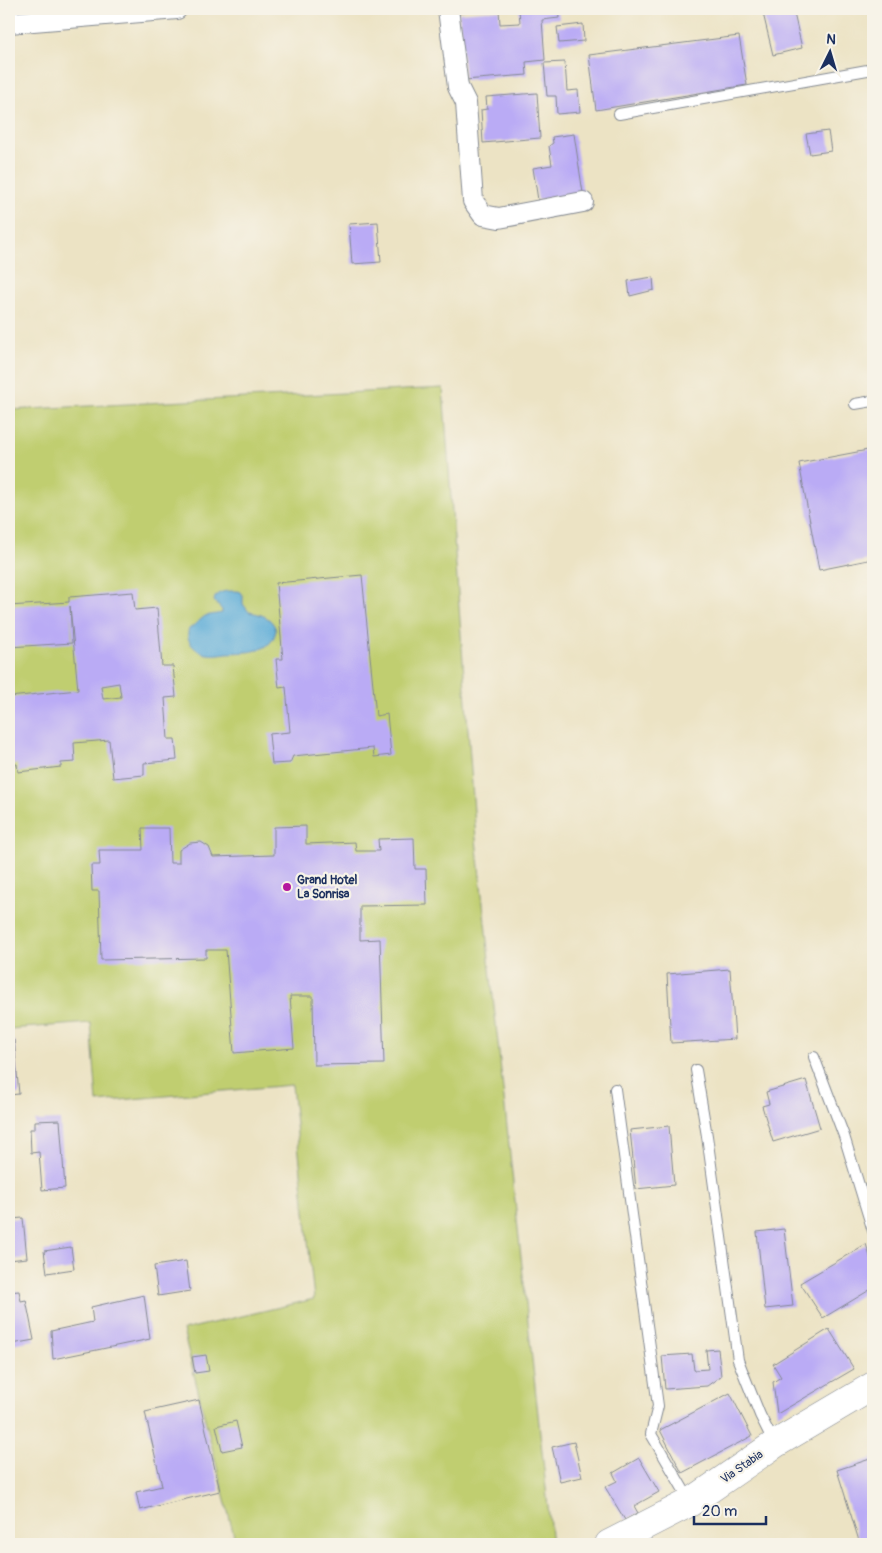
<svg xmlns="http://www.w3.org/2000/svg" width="882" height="1553" font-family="Pangolin,sans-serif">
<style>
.green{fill:#c0ce70;stroke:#6e7e67}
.water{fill:#5eadd8;stroke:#3c6e9b}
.building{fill:#baabf5;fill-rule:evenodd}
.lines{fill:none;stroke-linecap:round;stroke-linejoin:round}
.lane-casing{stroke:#848991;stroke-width:12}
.street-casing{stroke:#848991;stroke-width:22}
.secondary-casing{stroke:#848991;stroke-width:29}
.lane{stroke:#fff;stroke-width:10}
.street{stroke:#fff;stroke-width:20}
.secondary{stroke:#fff;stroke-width:28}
.poi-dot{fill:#b5179e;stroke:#f7f3e8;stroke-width:2}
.labels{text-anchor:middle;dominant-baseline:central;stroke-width:4.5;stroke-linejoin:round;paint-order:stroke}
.poi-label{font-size:12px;font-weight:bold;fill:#1b2f5e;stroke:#f7f3e8;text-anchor:start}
.street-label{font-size:12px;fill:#1b2f5e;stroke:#f7f3e8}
</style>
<rect width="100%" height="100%" fill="#f7f3e8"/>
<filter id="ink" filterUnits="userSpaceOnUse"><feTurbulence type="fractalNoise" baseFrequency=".02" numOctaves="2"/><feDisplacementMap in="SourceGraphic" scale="10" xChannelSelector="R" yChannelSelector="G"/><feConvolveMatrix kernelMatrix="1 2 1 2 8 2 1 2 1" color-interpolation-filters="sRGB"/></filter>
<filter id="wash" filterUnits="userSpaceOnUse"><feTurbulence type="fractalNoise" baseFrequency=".0096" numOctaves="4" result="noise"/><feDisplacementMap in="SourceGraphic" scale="20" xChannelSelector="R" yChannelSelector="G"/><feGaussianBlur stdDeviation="1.12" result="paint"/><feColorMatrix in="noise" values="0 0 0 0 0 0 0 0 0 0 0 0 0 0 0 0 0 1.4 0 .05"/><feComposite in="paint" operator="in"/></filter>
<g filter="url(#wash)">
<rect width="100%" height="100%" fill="#ece3c4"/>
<path class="green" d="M443,388L476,839L552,1544H236L183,1330L314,1299L292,1085L97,1102L91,1023L9,1029V410Z"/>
<path class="water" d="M237,591L241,592L243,596V604L249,612C261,614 272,617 276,630C272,654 246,652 227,653C221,654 213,655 207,654C196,652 184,641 189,629L205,616L222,613V610L214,601C215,590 228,591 237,591Z"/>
<g id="blocks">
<path class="building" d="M519,9H558L559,18L542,20L545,60L526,62L527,75L465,80L459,13L499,10L500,24L520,23Z
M762,9H793L802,48L773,55Z
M583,24L584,41L559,43L557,27Z
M739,36L747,85L596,110L589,55Z
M565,62L567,91L578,90L580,112L557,114L556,96H547L544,63Z
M537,93L540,138L483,143L481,110L487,109L486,97Z
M828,131L831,151L810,154L806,134Z
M574,134L583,193L538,200L533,168L552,165L549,146L553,143L552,137Z
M378,222L381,262L352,264L349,224Z
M653,277L654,290L630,296L628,281Z
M873,449V559L819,570L799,463Z
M362,575L376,716L387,714L391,755L374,757L373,748L293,756L290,763L272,764L269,734L290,732L286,687L279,688L276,659H283L276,583Z
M133,592L135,610L157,608L162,666H173L176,697L165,698L168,739H175L177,760L144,763V775L113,778L109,740L74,743L75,762L61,763V767L18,772L17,764L9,765V697L78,690L70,606L72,643L9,647V606L69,602V597ZM119,683L121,697L103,699L101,686Z
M306,826V844L355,842L356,851H379L378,839L414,838L415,869H426L427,905L360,906V940L380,939L384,1064L314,1065L313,996H290L294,1048L234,1053L226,950H206V958L101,960L99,891H92L91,865H100L99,850H143L142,828H169L170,863H179V850L190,843L201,842L209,847L213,857L274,855V827Z
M730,969L735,1039L671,1043L667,974Z
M14,1040L19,1094L9,1095V1041Z
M806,1080L820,1128L773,1142L762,1106L769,1104L766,1092Z
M60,1120L65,1188L42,1190L39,1152L31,1153L30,1129H35V1121Z
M669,1126L674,1185L636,1189L630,1130Z
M9,1208H10L11,1219L23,1218L27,1258L9,1260Z
M784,1229L793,1306L765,1309L757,1232Z
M866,1244L873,1266V1288L823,1318L800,1283Z
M71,1247L74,1269L47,1273L44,1251Z
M186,1261L190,1291L158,1296L154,1266Z
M19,1291L21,1301L26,1300L34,1340L12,1344L11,1339H9V1292Z
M144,1295L150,1339L53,1359L51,1331L93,1322L91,1307Z
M829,1329L854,1369L777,1414L773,1382L781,1377L773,1364Z
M718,1349L721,1376L707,1386L665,1389L662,1356L692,1354L694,1370L708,1369L706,1350Z
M206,1355L209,1371L195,1373L192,1357Z
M730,1393L752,1436L682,1473L660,1430Z
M199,1400L220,1491L140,1510L136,1492L162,1486L145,1412Z
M236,1421L242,1447L222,1451L216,1426Z
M574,1442L582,1477L560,1482L552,1447Z
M639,1458L659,1492L634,1506L638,1513L625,1520L605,1487L617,1481L613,1473Z
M873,1458V1540L860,1544L837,1470Z"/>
</g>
</g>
<g filter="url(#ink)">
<use href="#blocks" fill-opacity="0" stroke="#848991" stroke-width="1"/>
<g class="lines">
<g class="lane-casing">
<path id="lane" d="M619,114L873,69
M855,404L873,401
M814,1057L844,1136L873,1231
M696,1070L707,1136L738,1360L760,1415L774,1443
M615,1089L658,1406L651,1434L690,1501"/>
</g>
<g class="street-casing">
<path id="street" d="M448,9L458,87L466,103L473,201L483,215L499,218L583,202
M9,23L177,9"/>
</g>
<g class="secondary-casing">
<path id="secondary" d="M609,1544L691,1502L775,1444L873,1386"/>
</g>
<use href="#lane" class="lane"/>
<use href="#street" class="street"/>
<use href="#secondary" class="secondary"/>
</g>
</g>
<circle class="poi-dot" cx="287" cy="887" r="5"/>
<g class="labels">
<g class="poi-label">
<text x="297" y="880">Grand Hotel<tspan x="297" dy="14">La Sonrisa</tspan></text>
</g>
<g class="street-label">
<text transform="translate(742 1467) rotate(-35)">Via Stabia</text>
</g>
</g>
<rect width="882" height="1553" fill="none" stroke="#f7f3e8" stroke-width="30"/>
<g transform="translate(830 52) rotate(5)" stroke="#f7f3e8" stroke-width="4" paint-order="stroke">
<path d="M0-4L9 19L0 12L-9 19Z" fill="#1b2f5e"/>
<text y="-8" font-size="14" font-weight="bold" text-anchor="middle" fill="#1b2f5e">N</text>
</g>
<path d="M694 1516v8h72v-8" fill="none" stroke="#1b2f5e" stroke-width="2.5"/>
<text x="702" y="1516" font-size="15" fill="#1b2f5e" stroke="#f7f3e8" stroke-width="4" paint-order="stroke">20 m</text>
</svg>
